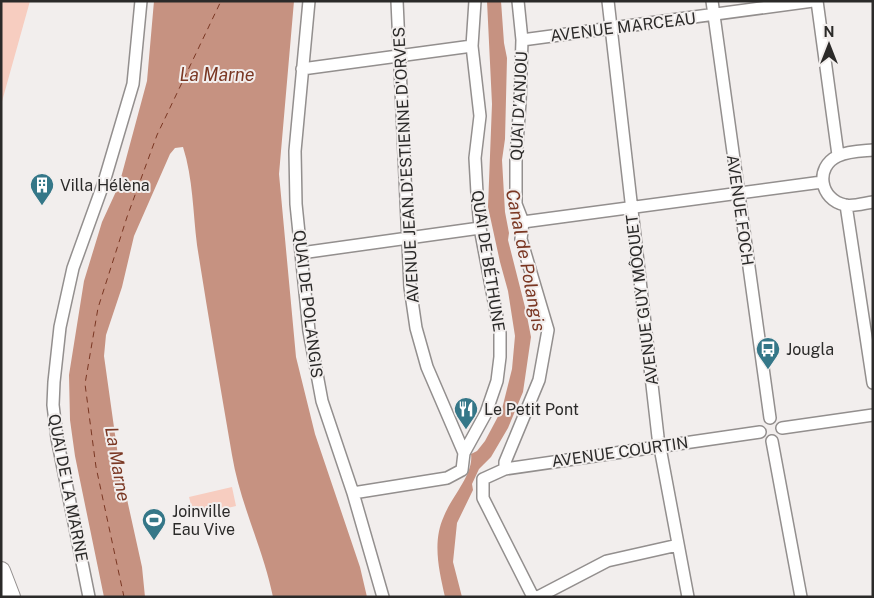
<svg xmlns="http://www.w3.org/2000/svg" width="874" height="598" font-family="'Public Sans',sans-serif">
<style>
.green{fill:#f7cdc0}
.water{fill:#c69281}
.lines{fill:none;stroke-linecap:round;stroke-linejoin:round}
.ferry{stroke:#7a3723;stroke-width:1;stroke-dasharray:6 5;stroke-linecap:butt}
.street-casing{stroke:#938f8e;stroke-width:14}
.primary-casing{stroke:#938f8e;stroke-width:20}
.street{stroke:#fff;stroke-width:11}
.primary{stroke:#fff;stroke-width:18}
.labels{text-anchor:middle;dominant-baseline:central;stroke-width:4;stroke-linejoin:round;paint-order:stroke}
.street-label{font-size:16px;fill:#2b2a29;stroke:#f2eeed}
.poi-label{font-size:16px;fill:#2b2a29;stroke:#f2eeed;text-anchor:start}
.water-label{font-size:18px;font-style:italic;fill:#7a3723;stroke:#f2eeed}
</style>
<rect width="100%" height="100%" fill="#f2eeed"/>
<path class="green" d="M1,1H30L1,105Z
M232,487L236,506L194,516L189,497Z"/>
<path class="water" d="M154,1H294L279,174L296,357L315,434L360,567L367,597H273C263,548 240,504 232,455C220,385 208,315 197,245C193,213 193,178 183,147L175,148L170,154L134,236L122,287L106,335L104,356L119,463L142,567L145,597H104L75,456L70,420L69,375L84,281L102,222L119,185L147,81Z
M487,1H501L504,43L507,58L505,139L502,160L505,212L509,233L508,240L526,311L531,337L523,392L508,428L491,457L479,469L472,484L473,490L457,523L453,562L462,597H445C439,570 432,542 444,516C452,496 474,474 471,454L477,451L485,441L502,409L512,369L515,336L508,291L500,262L488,207L492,104Z"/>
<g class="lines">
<path class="ferry" d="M124,597L96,467L85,384L98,308L127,217L157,135L221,1"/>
<g class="street-casing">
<path id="street" d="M309,1L295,151L296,204L309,331L322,401L353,493L383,597
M397,1L410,287L416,328L427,367L464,453L462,470
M608,1L658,437L688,597
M712,1L770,418
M817,1L838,155
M522,40L813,1
M302,69L472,46
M873,150C862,151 848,151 838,156C814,167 820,200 845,205C853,207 865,203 873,202
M846,205L873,383
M523,222L822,182
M301,253L480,228
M782,428L873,415
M772,441L801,597
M464,453L486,413L497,381L500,357V333L480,228L477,193L475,158L480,116L472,46L475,1
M505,469V462L539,380L548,330L521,239L523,222L516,204V157L520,102L522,40L518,1
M483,479L505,469L760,432
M483,479V498L533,597
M353,493L447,478L462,470
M89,597L57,438L53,405L54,382L60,327L73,268L104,182L133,84L141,1
M538,597L607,561L678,545"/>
</g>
<g class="primary-casing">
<path id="primary" d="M1,571L11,597"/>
</g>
<use href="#street" class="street"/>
<use href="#primary" class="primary"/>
</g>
<defs>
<g id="building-pin" transform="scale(1.25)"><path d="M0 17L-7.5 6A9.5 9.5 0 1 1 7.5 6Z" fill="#357788" stroke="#f2eeed"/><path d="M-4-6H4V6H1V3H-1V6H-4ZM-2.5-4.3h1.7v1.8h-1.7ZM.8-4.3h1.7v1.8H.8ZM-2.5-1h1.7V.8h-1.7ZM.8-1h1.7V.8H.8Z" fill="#fff"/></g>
<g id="bus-pin" transform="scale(1.25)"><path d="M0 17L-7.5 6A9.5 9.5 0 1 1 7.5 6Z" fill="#357788" stroke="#f2eeed"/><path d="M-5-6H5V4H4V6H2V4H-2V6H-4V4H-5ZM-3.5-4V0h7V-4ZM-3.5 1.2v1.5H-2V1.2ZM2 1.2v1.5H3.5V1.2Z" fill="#fff"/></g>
<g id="restaurant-pin" transform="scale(1.25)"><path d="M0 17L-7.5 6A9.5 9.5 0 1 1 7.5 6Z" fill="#357788" stroke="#f2eeed"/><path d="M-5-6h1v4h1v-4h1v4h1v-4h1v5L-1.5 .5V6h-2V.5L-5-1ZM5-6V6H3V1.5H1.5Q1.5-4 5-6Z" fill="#fff"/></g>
<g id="stadium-pin" transform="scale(1.25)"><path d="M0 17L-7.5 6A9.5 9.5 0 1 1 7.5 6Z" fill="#357788" stroke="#f2eeed"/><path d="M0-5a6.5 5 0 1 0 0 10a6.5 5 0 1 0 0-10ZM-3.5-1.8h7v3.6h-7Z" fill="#fff"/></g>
</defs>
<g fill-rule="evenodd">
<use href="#building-pin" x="42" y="185"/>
<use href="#bus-pin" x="768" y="349"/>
<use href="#restaurant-pin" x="466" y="409"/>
<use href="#stadium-pin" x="154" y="520"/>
</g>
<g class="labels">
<g class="street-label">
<text transform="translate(623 27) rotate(-7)">AVENUE MARCEAU</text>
<text transform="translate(519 106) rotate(-87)">QUAI D'ANJOU</text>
<text transform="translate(406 165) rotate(-93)">AVENUE JEAN D'ESTIENNE D'ORVES</text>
<text transform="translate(740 210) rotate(82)">AVENUE FOCH</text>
<text transform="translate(488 261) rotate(81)">QUAI DE BÉTHUNE</text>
<text transform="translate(642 300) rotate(-97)">AVENUE GUY MÔQUET</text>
<text transform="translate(308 304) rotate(83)">QUAI DE POLANGIS</text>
<text transform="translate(620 452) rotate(-8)">AVENUE COURTIN</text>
<text transform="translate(68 488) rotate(79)">QUAI DE LA MARNE</text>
</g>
<g class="poi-label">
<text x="60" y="185">Villa Hélèna</text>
<text x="786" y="349">Jougla</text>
<text x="484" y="409">Le Petit Pont</text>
<text x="172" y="511">Joinville<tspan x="172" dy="18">Eau Vive</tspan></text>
</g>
<g class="water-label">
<text x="217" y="74">La Marne</text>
<text transform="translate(526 260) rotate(79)">Canal de Polangis</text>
<text transform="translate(118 464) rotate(80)">La Marne</text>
</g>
</g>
<rect width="874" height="598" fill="none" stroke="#2b2a29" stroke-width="5"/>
<g transform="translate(829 45)" stroke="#f2eeed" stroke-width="4" paint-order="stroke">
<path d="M0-4L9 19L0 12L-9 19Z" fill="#2b2a29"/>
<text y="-8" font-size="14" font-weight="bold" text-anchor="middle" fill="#2b2a29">N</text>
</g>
</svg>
